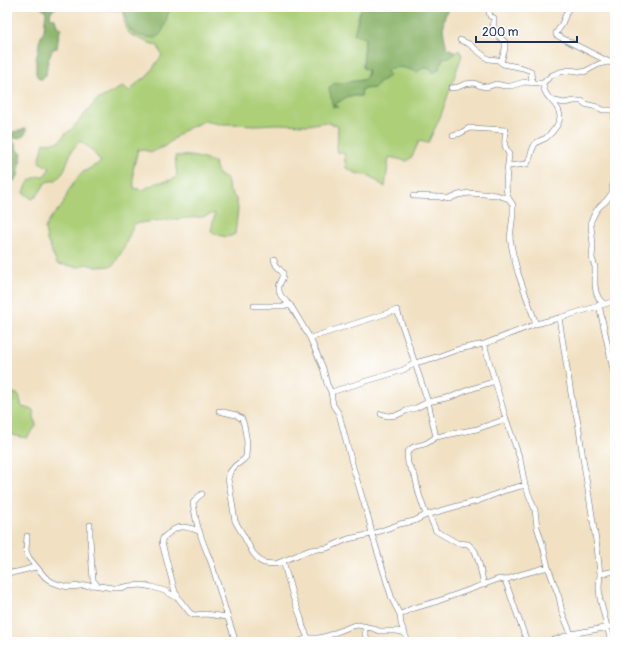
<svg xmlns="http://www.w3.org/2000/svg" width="622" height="649" font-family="Pangolin,sans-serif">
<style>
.green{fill:#accf78;stroke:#647f6b}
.forest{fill:#89b268;stroke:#527063}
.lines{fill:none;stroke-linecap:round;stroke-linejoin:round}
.minor-casing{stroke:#666d81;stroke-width:6}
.minor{stroke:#fff;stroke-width:5}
</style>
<rect width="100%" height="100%" fill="#fff"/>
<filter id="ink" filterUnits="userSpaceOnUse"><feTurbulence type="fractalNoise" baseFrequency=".025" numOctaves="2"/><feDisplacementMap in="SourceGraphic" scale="8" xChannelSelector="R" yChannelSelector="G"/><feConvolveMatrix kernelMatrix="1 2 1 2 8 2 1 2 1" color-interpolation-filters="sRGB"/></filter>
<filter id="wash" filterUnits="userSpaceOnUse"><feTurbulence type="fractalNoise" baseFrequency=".012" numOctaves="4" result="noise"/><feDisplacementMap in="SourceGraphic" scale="16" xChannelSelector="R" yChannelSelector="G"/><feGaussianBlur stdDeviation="0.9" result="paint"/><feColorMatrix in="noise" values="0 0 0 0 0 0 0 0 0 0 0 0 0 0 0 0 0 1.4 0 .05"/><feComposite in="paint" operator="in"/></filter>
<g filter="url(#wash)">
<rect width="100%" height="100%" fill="#f1e1c2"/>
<path class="green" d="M96,7H119L123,9L126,13L169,10L168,7H363L360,11L354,35L365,38L363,68L368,70L367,76L363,80L333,84V107L337,106L333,105L348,96H361L362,89L375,88L378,83L389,76L387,70C398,65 407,68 417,72L423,68L439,69L443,58L450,57L459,50L462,55L441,115L428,143L419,141L412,157L407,161L389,157L385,187L370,176L356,173L346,168L344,153L337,152L338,126L325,122L308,125L276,124L255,125L235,124H220L204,121L183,131L165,146L152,152L138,149L133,170L134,188L143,190L156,183L172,180L177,176L175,156C190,155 199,157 214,162L219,175L227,179L229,190L236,199L238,209L235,234C227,239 219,236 211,231L215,213L202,217L153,221L134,224L124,248L113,266L96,267L86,264L79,267L57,264L47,240L45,228L52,216L62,206L69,190L80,174L101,162L91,149L80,141L72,150L63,173L56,180L46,182L37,196L32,199L24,193C27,182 31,176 44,176L50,168L39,162L44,143L59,142L65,134L72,129L97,100L122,87L130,91L140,80L146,78L162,55L158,46C151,43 134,38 129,33C124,27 124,18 123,11L118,10L98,9Z
M7,391L19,395L22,407L33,410L36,426L27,438L16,436L7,432Z"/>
<path class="forest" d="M40,7H55L56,8L51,11L50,17L55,19L57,26L62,28L59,33L57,48L53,49C48,57 47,66 46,75L42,79H39L36,74V58L38,52L39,42L44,30L46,11Z
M119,7H168L169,10C166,20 165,32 156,38C147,37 133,37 129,28C126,22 127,15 123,9Z
M363,7L376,8L379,7H450C440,20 443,33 447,48L456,52L450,57L443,58L439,69L434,73L430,68H423L417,72C407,68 397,65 387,70L389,76L378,83L375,88L362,89L361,96H348L334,105L339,107H333L329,88L333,84L363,80L367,76L368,70L363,68L365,38L354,35L360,11Z
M7,127L11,132L20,131L26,128C27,136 21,138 15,138L12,140L16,145L17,151L22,153L18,176L14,181L9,185L7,188Z"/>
</g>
<g filter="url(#ink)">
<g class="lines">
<g class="minor-casing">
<path id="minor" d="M488,7L490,16L494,18L493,29L496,34L505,42V49L501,62
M569,7L561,26L556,33V35L615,65
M460,40L469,44L488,59L498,60L503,64L523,68L531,71L532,83
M451,88L458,87L465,84L474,83L481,86L487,87L496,84L505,86H511L524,82L538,83H543L552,75L560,72L570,70L584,72L599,64L608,62
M551,100L564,103L574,101H582L585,104L597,107L603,110H615
M614,110V119L615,122
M453,135L461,133L469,128L506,130C506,135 504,140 505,145C505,148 508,151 509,155C508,166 503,190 509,199
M508,166L527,164C531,158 531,150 535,144C538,141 542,140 546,138C553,132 563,121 559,112C559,110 557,108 556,106C550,98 543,93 543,83
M413,196L440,197L449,199L458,195L469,193L497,195L509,199L513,205V214L510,238L513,254L518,273L536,324
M274,259L276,265L283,273V277L279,286V291L281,296L291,306L310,338L323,368L327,384L331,392L333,405L339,414L353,467L369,520L372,534L392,599L400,615L401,624L408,642
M604,304L599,299L596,292L595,285V267L592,258L593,245L591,226V221L596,211L600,206L606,201L612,193V187L615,181
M599,305L615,379
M254,306H291
M559,318L573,406C578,416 577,419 579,429C580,437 581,444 582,452L597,547L600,574L599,587L600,599L611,642
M310,338L397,310L428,402L436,437L477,429L506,419
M484,344L506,419L520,459L523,475L525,485L535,510L537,527L543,546L548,567L559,597L562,612L571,634L574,642
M331,392L403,370L415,363L437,357L459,349L484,344L536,324L559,318L615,301
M219,411L236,415L242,419L244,425L247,442L246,457L243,460L235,466L230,472L228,479L230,489L235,521L242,533L253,553L260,561L264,563L275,564L283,561L310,550L327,548L348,539L372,534L400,524L414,521L426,515L458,506L478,501L506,490L525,485
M381,414L388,416L397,415L406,411L416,408L428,402L451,397L468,390L495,381
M202,494L197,498L193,503C195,513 196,524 200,533C203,544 208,554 212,565C220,591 227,617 236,642
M426,515L419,494L415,476L408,464L407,453C413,444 418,447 427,443C430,441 433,439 436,437
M429,515L436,531L457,543L468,544L475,551L479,563L484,585
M90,525V539L93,580L97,585
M27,536L26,551L29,558L45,577L52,582L60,585L68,587L93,585L113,588H119L129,586L142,585L152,587L165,591L179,599L190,613L194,615L206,614L227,617
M283,561L293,597L301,618L303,627L308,638
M7,573C17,573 26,569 36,567
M600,574L615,571
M505,580L527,642
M178,596L175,592L162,543C162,537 164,537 169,533C179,524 187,527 199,531
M400,615L411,609L438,601L499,579L505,580L519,575L548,567
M365,626V634L368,642
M297,642L308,638H319L327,636L352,626L358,625L372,628L379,631H397L405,633
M548,642L571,634L615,626"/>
</g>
<use href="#minor" class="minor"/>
</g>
</g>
<rect width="622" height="649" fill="none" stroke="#fff" stroke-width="24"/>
<path d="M476 36v6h101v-6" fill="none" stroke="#1b2f5e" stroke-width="2"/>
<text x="482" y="36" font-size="12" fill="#1b2f5e" stroke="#ffffff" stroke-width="3" paint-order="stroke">200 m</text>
</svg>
